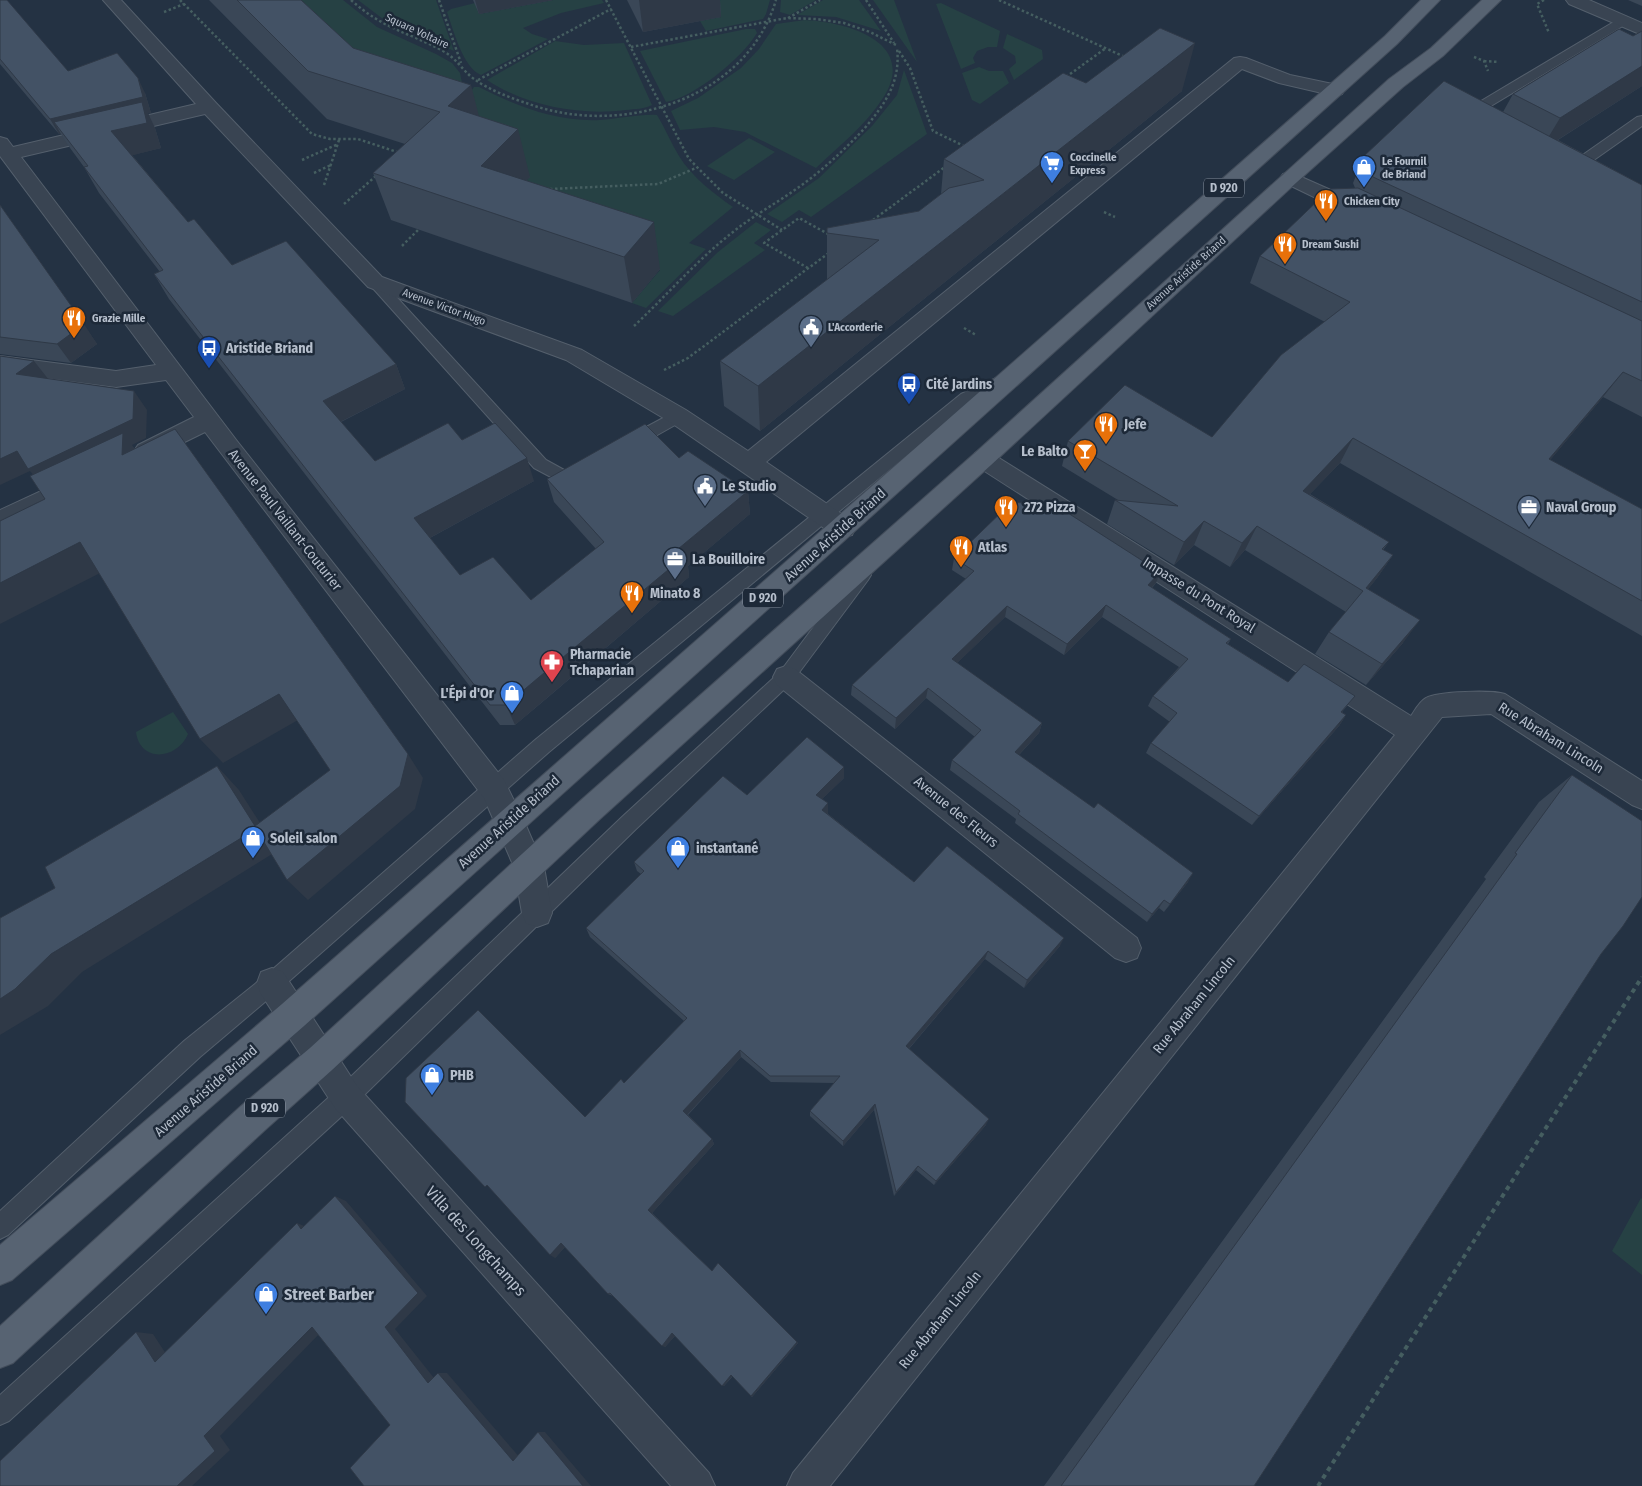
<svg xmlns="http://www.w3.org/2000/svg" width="1642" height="1486" font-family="'Fira Sans Condensed',sans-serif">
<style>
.green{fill:#264144}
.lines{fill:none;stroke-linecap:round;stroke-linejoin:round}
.service-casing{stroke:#545f6c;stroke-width:2}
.minor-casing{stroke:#545f6c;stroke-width:2}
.tertiary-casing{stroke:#545f6c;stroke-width:2}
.primary-casing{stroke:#434d5b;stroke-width:2}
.path-far1{stroke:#455e60;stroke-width:2.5;stroke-dasharray:2.5 2.5;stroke-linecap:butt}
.path{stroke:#455e60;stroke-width:4;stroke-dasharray:4.5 4.5;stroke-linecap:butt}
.service{fill:#394452;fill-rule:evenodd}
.minor{fill:#394452;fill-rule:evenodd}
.tertiary{fill:#394452;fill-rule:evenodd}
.primary{fill:#576372;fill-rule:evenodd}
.wall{fill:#3a4757}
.shaded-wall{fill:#2f3947}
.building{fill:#435265;stroke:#2f3947}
.labels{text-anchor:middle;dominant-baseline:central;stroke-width:5;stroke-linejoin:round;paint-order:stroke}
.far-street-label{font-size:11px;fill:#b6bfcc;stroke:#1d2938}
.far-poi-label{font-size:11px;font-weight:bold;fill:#b6bfcc;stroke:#1d2938;text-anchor:start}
.shield{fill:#1d2938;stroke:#8892a0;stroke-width:1}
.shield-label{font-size:12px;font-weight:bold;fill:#b6bfcc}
.poi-label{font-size:14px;font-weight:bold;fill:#b6bfcc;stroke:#1d2938;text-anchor:start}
.street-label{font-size:14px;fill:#b6bfcc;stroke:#1d2938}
.near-street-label{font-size:16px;fill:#b6bfcc;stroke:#1d2938}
.near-poi-label{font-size:16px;font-weight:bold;fill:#b6bfcc;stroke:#1d2938;text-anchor:start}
</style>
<rect width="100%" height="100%" fill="#243243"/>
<path class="green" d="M268,0H343L377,27L436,54L452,63L460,73L462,83L445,106Z
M358,0H436L454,51L383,19Z
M553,0H602L604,3L561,13L523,28L532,34L548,39L481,75C463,68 453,29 447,12L451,9L475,3L479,14Z
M711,0H770L766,14L763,19L706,31L700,21L721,17Z
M781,0H816L790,15L780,12Z
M823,0H859L881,31L836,17L797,15Z
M873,0H894L917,62Z
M941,3L1000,31L997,47H988L977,51L973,58L975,63L961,69L936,4Z
M805,20C847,22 919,42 883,98C866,125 839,146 816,168L745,132L714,127L680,130L671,111L698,98L741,68L759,49L776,24Z
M746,29H755L757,33C742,58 695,97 666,102L640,51Z
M1007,34L1042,50L1043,59L1014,80L1009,69L1016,63L1015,56L1003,48Z
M555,41L584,45L624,43L652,105C645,109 635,109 626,110C580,116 526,106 487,80Z
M979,67L989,71H1003L1009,83L980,104L972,100L962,73Z
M904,70L927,134L811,217L799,210L782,222L767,214L819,178L872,126L897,95Z
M474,87H479C516,106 557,122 600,120C618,119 639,114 657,115C665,128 671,143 679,156C692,177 713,193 733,207L689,243L706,249L646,308L632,303L660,270L518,189L529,177L462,104Z
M749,138L775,152L734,180L707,166Z
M756,222L771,230L754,243L765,250L673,316L658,311L718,252Z
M173,712L188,734C177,760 140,763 136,732Z
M1641,1198L1642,1199V1275L1612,1251Z"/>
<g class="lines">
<g class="service-casing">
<path id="service" d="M1622,17L1626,18L1628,21L1626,24L1486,109L1481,118L1484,124L1483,127H1473L1469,118L1476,104Z
M1642,116V126L1574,174H1564L1562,171L1564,168L1637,117Z
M375,277L380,279L546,460L566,471L577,467L583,469L585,473L583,477L566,485L534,468L370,285L368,282L370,279Z
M1003,375L1008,376L1011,380L1008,384L971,402L549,752L279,990L200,1057L8,1235L0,1239V1211L184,1041L265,976L535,740L961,394Z
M678,410L684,412L686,416L684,420L636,447L630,449L624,447L622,443L624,439Z
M862,568L868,570L871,575L868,580L792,682L636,829L354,1105L9,1421L0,1425V1395L338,1089L622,817L780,672L856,570Z"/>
</g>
<g class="minor-casing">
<path id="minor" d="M103,0H121L216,103L382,277L582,350L686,410L748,451L1234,58L1240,57L1246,58L1290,75L1342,86L1344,90L1342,94L1335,96L1279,83L1242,69L766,462L852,521L855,528L852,535L843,537L834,535L670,422L566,360L368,287L205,114L21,157L237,441L504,780L524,821L544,867L552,913L548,923L537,927L526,923L522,913L514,867L484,798L205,432L154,457L146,460L138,457L134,451L138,445L194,417L166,380L116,387L0,372V356L116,371L156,365L0,156V137L7,139L13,147L196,104Z
M1290,172L1367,206L1370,211L1367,216L1360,217L1353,216L1283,182L1280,178L1283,174Z
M983,450L991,453L1411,716C1415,710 1420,701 1426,698C1437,691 1493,690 1505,694L1642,781V809L1632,805L1491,714L1442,717L830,1486H787L793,1473L1395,735L975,465L971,459L975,453Z
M78,474L86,477L90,483L86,489L0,530V510Z
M786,666L795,669L1137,938L1141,948L1137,958L1126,962L1115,958L777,685L773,677L777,669Z
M272,968L283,972L357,1086L709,1473L715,1486H671L335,1108L261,994L257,983L261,972Z"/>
</g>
<g class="tertiary-casing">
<path id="tertiary" d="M1566,0H1589L1642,23V35L1569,4Z"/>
</g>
<g class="primary-casing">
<path id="primary" d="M1421,0H1440L1397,44L304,1026L12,1280L0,1285V1245L282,1004L1385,36Z
M1482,0H1501L1443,56L1403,87L1297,182L991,465L600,819L332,1070L265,1130L13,1363L0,1368V1326L241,1106L310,1048L580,801L975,453L1389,79L1431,48Z"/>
</g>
<path class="path-far1" d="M180,0L312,134L330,139H358L400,153
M351,0C383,29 408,32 443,51C456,58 462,70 474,79C489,90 511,98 529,104C620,137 746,101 776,0
M439,0L461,63
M606,0L689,159L723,193L782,230
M866,0L894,43
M999,0L1125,57
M1544,0L1537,4L1549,33
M164,12L184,4
M788,18L820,0
M631,47L787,18L816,19L844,23L870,32L896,45
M899,51L910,68L933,131L966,147
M1474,57L1484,61L1488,71
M1484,61L1499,62
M1066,77L1106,48
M478,80L611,9
M302,160L338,144
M314,173L331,165
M324,185L339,140
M550,189L658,184L696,168
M344,204L377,175
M1104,212L1115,217
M873,220L945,167
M402,246L421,227
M808,268L764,243L799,218L830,235
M634,326C667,295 697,260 733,232C754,215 777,203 799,187C823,170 844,150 864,129C885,104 901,82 897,48
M964,328L976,335
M664,370L688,358L830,252"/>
<path class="path" d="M1318,1486L1642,977"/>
<use href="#service" class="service"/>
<use href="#minor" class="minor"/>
<use href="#tertiary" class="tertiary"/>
<use href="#primary" class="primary"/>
</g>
<path class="wall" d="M0,0L68,71L145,93L151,113H148L155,128L161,148L132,155L188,222L232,265L396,364L405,389L341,422L375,461L462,440L534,481L430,538L460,575L531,600L596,549L554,502L547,479L679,458L748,491L750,514L688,566L689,577L546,699L515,725H500L169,299L154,274L160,272L99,193L84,167L70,148L61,134H59L0,64Z
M209,0H301L353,48L479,116L530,177L526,180L660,269L632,303L391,220L373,173L405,144L327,119Z
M473,0H553L479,14Z
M627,0H720L721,17L643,32Z
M1628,0H1642V6Z
M1086,83L1182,91L760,431L724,406L720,361L827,280V228L919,211L941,194L944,159Z
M1642,86L1558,140L1642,185V417L1603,397L1550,460L1642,509V636L1340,463L1310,494L1389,542L1383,550L1393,555L1377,578L1368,589L1403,643L1366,685L1315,654L1329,632L1346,612L1245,550L1230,567L1194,545L1174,565L1107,524L1115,500H1118L1062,466L1068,441L1212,437L1325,322L1250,283L1260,256L1355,188L1353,183L1364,156L1503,112L1513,94Z
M0,205L97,344L71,363L0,354Z
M954,558L1160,572L1156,583L1152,588L1231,639L1228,644L1288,682L1347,706L1342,712L1346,715L1339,726L1252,825L1146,753L1151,743L1170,722L1148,706L1153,696L1179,667L1102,617L1064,655L1005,617L957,663L1042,723L1039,733L1019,755L1188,882L1164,912L1159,908L1147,922L1015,823L1016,819L950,770L952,760L975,737L926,698L895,729L851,695L852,685L966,579L952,570Z
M1572,775L1601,954L1254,1486H1044L1486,879L1484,877L1539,802Z
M844,778L822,799L828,814L914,882L1060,946L1024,988L985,959L909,1049L986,1125L934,1185L916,1170L894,1196L874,1110L843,1146L810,1116V1111L834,1083L771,1082L741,1057L688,1115L712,1139L714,1144L652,1213L712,1271L798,1343L752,1397L751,1396L733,1376L724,1386L675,1336L665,1347L613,1296L608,1294L565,1247L555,1258L585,1117L624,1083L684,1021L590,937L586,928L641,874L637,871L634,862L747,795Z"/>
<path class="shaded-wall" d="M475,0H553L479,14Z
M639,0H720L721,17L643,32Z
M1195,43L1182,91L760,431L758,386Z
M1642,66V86L1540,151L1560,118Z
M138,78L145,93L151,113H148L155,128L161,148L126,157L54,122L61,134H59L50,119Z
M471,85L483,132L448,106Z
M518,129L530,177L494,213L481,166Z
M654,222L660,269L632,303L624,257Z
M84,324L97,344L71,363L57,344Z
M34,361L49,380L16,374Z
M396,364L405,389L334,425L323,401Z
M1623,372L1603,397L1530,484L1549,459Z
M134,391L147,410L146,438L132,445L145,463L43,487L30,471L0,485V459Z
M1353,438L1340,463L1290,515L1303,491Z
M527,458L534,481L424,541L414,518Z
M748,491L750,514L688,566L689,577L515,725L506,705L678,549Z
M1204,521L1194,545L1174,565L1184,542Z
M1257,526L1245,550L1230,567L1242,543Z
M80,542L104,571L0,624V583Z
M1393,555L1377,578L1351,611L1366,588Z
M1160,572L1156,583L1143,596L1148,585Z
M1106,605L1102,617L1064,655L1067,644Z
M1007,606L1005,617L950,670L952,659Z
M1420,620L1403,643L1366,685L1382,664Z
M928,688L926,698L895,729L896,718Z
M279,694L298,720L223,763L200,739Z
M1346,715L1339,726L1252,825L1259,816Z
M1042,723L1039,733L1012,762L1015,752Z
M408,754L423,778L415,809L308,900L287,880Z
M217,766L239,790L276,848L255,826Z
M844,767V778L816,805V795Z
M828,803V813L822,820V810Z
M256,829L277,851L82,972L48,1006L0,1035V999L51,954Z
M1193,873L1188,882L1164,912L1170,904Z
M1164,900L1159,908L1147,922L1152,914Z
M1064,938L1060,946L1024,988L1027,980Z
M988,951L985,959L905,1053L906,1046Z
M740,1050L741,1057L686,1116L683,1111Z
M875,1104L874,1110L843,1146V1141Z
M989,1119L986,1125L934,1185L936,1181Z
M712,1139L714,1144L651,1214L648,1210Z
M918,1166L916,1170L894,1196L896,1192Z
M335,1196L346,1201L427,1296L395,1329L438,1383H428L385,1327Z
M297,1223L309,1228L301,1229Z
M561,1243L566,1246L555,1258L550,1255Z
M312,1327L324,1329L220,1436L230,1450L192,1486H177L204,1436Z
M136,1332L153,1334L172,1363L155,1362Z
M672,1333L676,1335L665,1347L662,1346Z
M797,1342L798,1343L752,1397L751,1396Z
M438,1373H447L521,1459L513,1461Z
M731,1375H733L724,1386H722Z
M538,1432H545L591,1486H583Z"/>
<path class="building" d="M0,0H7L68,71L117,53L138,78L143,97L50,119L0,59Z
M237,0H301L353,48L471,85L448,106L518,129L481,166L654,222L624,257L373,173L440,112L308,71Z
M1160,28L1195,43L758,386L720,361L879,240L827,233V228L919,211L949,188L984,180L944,159L1063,73L1086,83Z
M1619,29L1633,36L1642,31V66L1560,118L1513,94Z
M1444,81L1642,185V302L1373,177L1364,156Z
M142,102L147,123L111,131L188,222L194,219L232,265L286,241L396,364L323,401L375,461L448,423L462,440L495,423L527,458L414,518L460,575L493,557L531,600L604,542L547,479L645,424L679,458L688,451L748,491L678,549L686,555L538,678L506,705H490L154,274L163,270L84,167L88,166L54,122Z
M1358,188L1642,321V381L1623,372L1549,459L1642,509V601L1353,438L1303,491L1389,542L1382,549L1393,555L1366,588L1420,620L1382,664L1329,632L1363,591L1257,526L1242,543L1204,521L1184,542L1115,500L1178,506L1068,441L1125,385L1212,437L1281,355L1350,302L1260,256L1330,189Z
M0,205L84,324L57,344L0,337Z
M0,356L34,361L16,374L134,391L133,419L28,469L17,451L0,459Z
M175,429L408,754L400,786L287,880L256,829L51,954L15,989L0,999V918L55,888L45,867L217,766L255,826L330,770L279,694L200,739L80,542L0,583V521L45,499L30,476L123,433L122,455Z
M1012,502L1057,506L1160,572L1148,585L1231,639L1226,643L1288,682L1304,664L1355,696L1341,712L1346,715L1259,816L1151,743L1177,713L1153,696L1188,659L1106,605L1067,644L1007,606L952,659L1042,723L1015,752L1094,808L1098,803L1193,873L1170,904L1164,900L1152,914L1018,814L1020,811L952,760L981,730L928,688L896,718L852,685L974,571L954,558Z
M807,737L844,767L816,795L828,803L822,810L914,882L947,846L1064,938L1027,980L988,951L906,1046L989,1119L936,1181L918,1166L896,1192L875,1104L843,1141L810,1111L840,1076H770L740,1050L683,1111L712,1139L648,1210L712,1271L718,1263L797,1342L751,1396L731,1375L722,1386L672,1333L662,1346L610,1293L608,1294L561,1243L550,1255L487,1185L485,1187L405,1102L406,1078L478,1010L585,1117L621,1079L624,1083L687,1018L586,928L644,871L634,862L723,776L747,795Z
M1572,775L1642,821V897L1623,926L1601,954L1254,1486H1061L1517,854L1515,853Z
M335,1196L418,1293L385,1327L428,1383L438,1373L513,1461L538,1432L583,1486H364L350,1468L390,1425L312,1327L204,1436L215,1451L177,1486H0V1461L136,1332L155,1362L297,1223L301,1229Z"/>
<defs>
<g id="supermarket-pin" transform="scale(1.25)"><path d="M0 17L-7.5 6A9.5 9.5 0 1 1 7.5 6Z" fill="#3f7fe0" stroke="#1d2938"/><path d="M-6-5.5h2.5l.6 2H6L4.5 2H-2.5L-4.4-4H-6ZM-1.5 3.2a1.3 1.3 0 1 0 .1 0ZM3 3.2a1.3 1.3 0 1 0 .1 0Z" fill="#fff"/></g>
<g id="shop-pin" transform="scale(1.25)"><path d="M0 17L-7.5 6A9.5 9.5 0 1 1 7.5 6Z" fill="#3f7fe0" stroke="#1d2938"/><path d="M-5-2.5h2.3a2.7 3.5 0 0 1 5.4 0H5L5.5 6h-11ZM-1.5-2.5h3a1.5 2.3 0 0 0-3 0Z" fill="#fff"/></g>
<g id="restaurant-pin" transform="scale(1.25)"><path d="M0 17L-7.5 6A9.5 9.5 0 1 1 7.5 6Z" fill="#e8710a" stroke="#1d2938"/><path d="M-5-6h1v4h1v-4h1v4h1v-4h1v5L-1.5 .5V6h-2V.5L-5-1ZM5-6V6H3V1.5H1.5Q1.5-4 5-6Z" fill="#fff"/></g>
<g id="civic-pin" transform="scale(1.25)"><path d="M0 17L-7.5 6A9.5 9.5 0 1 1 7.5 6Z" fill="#5c6f8a" stroke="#1d2938"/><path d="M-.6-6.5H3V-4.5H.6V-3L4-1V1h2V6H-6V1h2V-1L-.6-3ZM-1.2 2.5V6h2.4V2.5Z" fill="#fff"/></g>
<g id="bus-pin" transform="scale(1.25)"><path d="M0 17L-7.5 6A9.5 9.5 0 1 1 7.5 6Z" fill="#1a4fb4" stroke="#1d2938"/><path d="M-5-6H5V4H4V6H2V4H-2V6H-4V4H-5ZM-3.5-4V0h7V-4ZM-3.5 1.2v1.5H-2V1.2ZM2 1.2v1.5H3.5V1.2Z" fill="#fff"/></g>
<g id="bar-pin" transform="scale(1.25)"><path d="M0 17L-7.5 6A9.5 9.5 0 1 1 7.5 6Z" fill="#e8710a" stroke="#1d2938"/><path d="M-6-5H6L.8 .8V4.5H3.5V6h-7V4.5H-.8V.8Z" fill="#fff"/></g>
<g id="office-pin" transform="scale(1.25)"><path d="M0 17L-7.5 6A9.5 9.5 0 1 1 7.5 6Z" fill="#5c6f8a" stroke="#1d2938"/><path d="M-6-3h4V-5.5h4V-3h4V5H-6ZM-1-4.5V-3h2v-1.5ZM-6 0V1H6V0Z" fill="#fff"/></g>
<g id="pharmacy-pin" transform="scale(1.25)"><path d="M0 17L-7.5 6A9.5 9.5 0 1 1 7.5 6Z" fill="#e0444e" stroke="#1d2938"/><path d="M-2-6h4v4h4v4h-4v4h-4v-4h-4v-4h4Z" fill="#fff"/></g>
</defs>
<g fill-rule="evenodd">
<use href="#supermarket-pin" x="1052" y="163"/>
<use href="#shop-pin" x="1364" y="167"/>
<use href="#restaurant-pin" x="1326" y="201"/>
<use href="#restaurant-pin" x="1285" y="244"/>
<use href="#restaurant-pin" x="74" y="318"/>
<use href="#civic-pin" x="811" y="327"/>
<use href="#bus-pin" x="209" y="348"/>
<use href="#bus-pin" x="909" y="384"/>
<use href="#restaurant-pin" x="1106" y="424"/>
<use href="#bar-pin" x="1085" y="451"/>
<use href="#civic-pin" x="705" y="486"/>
<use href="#restaurant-pin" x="1006" y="507"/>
<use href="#office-pin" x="1529" y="507"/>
<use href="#restaurant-pin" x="961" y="547"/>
<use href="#office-pin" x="675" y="559"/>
<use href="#restaurant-pin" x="632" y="593"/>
<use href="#pharmacy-pin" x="552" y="662"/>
<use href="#shop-pin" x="512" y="693"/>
<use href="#shop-pin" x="253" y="838"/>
<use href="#shop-pin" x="678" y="848"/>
<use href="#shop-pin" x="432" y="1075"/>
<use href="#shop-pin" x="266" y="1294"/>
</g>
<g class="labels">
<g class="far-street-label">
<text transform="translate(417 31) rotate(25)">Square Voltaire</text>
<text transform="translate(1186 273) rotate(-42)">Avenue Aristide Briand</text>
<text transform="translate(444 307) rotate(20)">Avenue Victor Hugo</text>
</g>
<g class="far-poi-label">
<text x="1070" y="157">Coccinelle<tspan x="1070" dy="13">Express</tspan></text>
<text x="1382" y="161">Le Fournil<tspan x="1382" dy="13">de Briand</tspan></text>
<text x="1344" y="201">Chicken City</text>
<text x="1302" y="244">Dream Sushi</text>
<text x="92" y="318">Grazie Mille</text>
<text x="828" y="327">L'Accorderie</text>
</g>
<g class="shield">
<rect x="1204" y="178.5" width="40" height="19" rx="4"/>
<rect x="743" y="588.5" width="40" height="19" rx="4"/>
<rect x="245" y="1098.5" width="40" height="19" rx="4"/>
</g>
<g class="shield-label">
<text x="1224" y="188">D 920</text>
<text x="763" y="598">D 920</text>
<text x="265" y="1108">D 920</text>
</g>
<g class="poi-label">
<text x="226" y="348">Aristide Briand</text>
<text x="926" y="384">Cité Jardins</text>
<text x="1124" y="424">Jefe</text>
<text x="1068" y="451" text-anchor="end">Le Balto</text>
<text x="722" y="486">Le Studio</text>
<text x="1024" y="507">272 Pizza</text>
<text x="1546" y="507">Naval Group</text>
<text x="978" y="547">Atlas</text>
<text x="692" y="559">La Bouilloire</text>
<text x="650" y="593">Minato 8</text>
<text x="570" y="654">Pharmacie<tspan x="570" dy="16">Tchaparian</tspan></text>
<text x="494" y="693" text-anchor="end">L'Épi d'Or</text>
<text x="270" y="838">Soleil salon</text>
<text x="696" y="848">instantané</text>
<text x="450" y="1075">PHB</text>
</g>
<g class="street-label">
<text transform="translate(285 520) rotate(52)">Avenue Paul Vaillant-Couturier</text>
<text transform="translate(835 535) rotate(-42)">Avenue Aristide Briand</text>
<text transform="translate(1199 595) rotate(32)">Impasse du Pont Royal</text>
<text transform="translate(1551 738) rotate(32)">Rue Abraham Lincoln</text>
<text transform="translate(956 812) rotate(39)">Avenue des Fleurs</text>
<text transform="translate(509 822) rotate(-42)">Avenue Aristide Briand</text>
<text transform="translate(1194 1005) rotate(-51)">Rue Abraham Lincoln</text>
<text transform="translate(206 1091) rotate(-41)">Avenue Aristide Briand</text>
<text transform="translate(940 1320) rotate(-51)">Rue Abraham Lincoln</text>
</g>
<g class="near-street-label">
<text transform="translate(476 1241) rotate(48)">Villa des Longchamps</text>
</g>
<g class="near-poi-label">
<text x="284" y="1294">Street Barber</text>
</g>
</g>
</svg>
